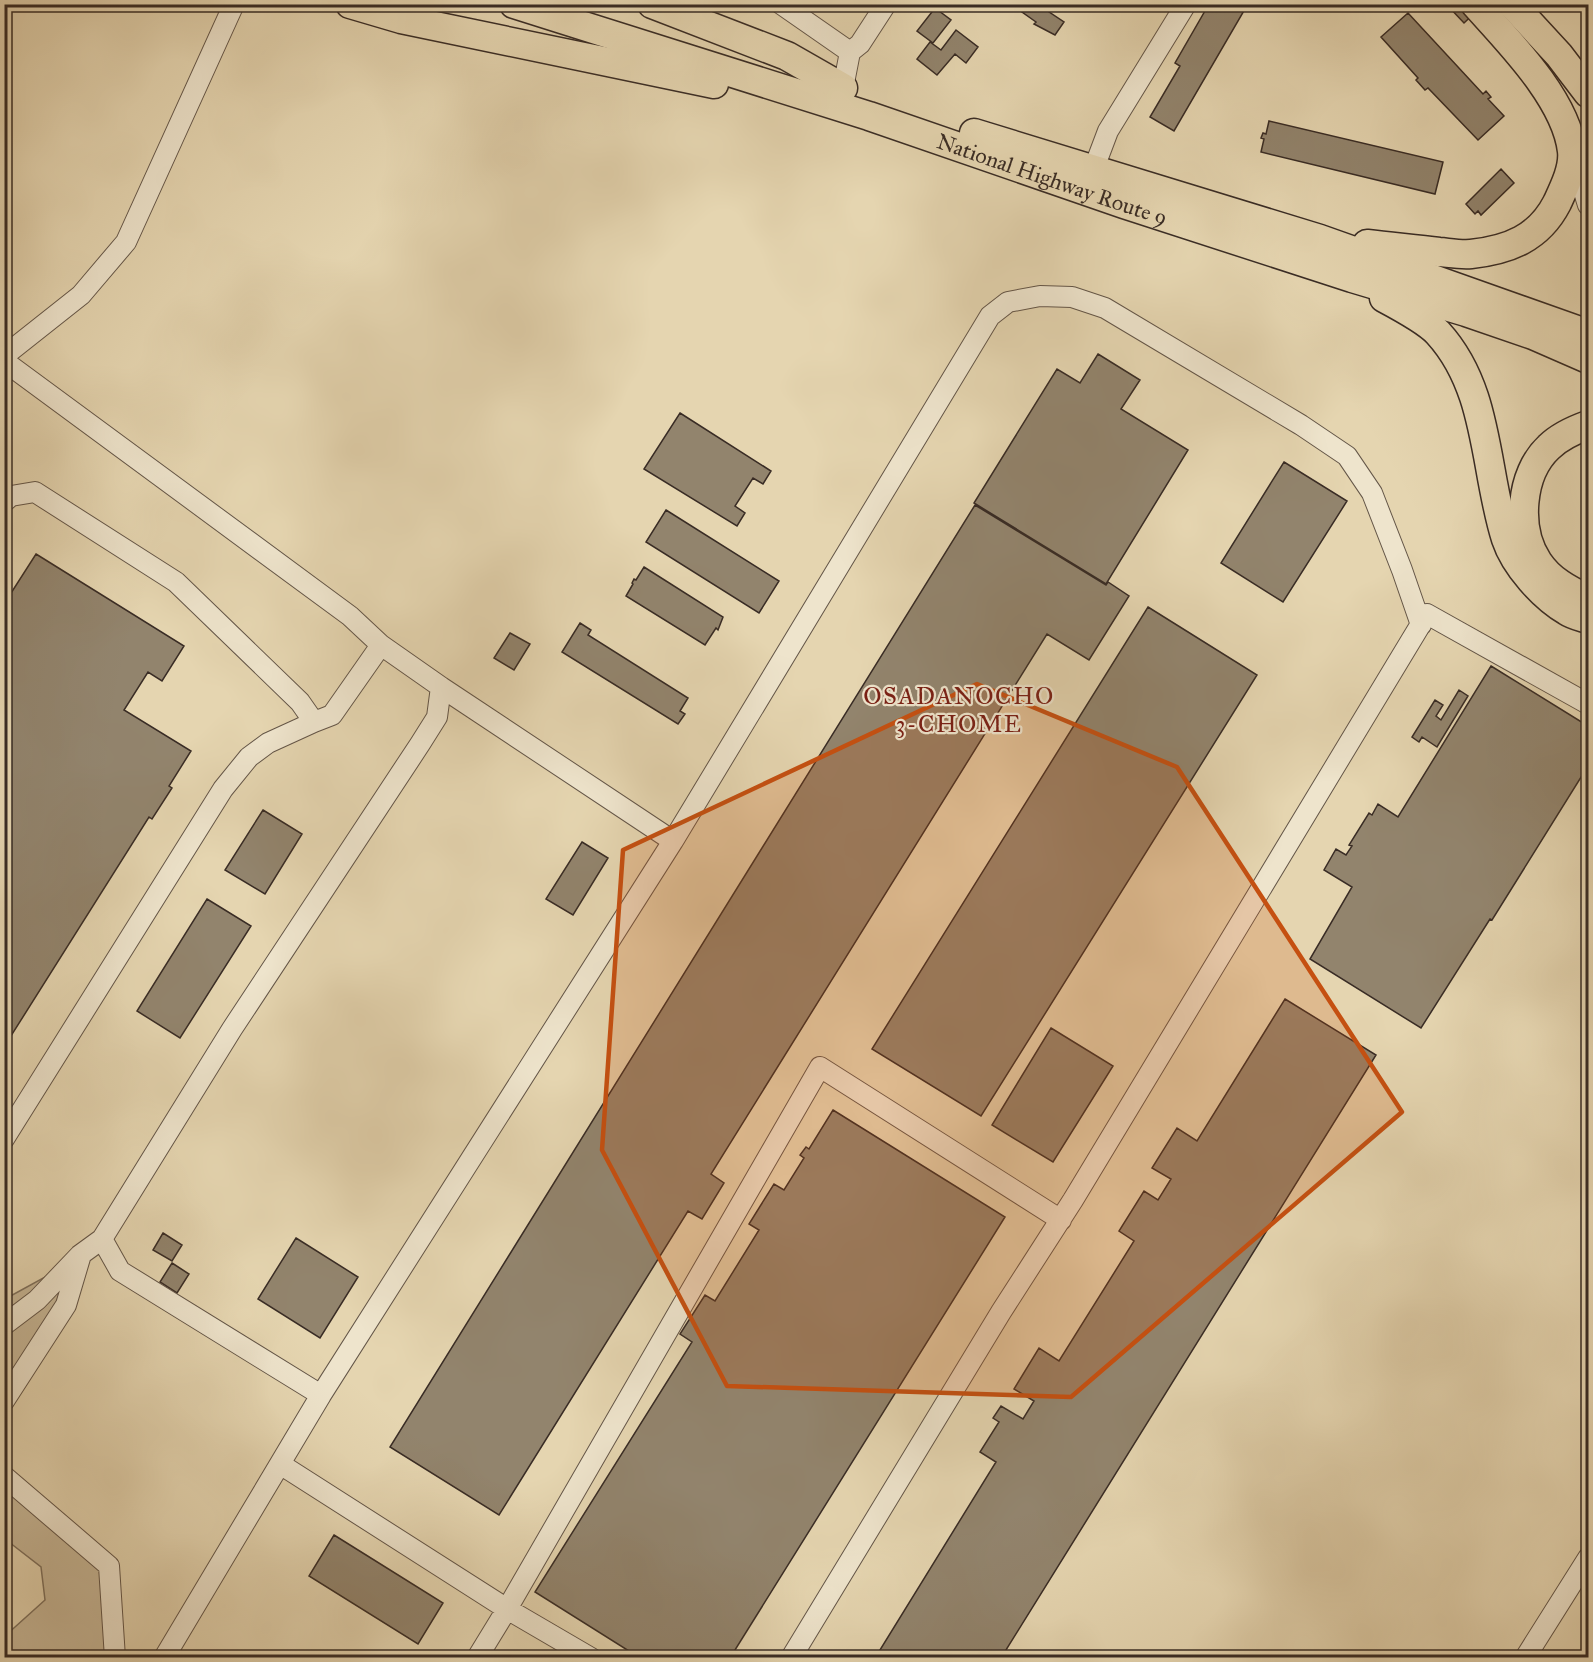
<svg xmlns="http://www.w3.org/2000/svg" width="1593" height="1662" font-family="'IM FELL Great Primer',serif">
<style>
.green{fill:#c8b898;stroke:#80725e;stroke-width:1.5}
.building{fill:#92846d;stroke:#392c25;stroke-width:1.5}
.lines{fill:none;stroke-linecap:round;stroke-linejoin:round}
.minor-casing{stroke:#645648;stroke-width:22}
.highway-casing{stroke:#392c25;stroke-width:31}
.minor{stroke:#eee4cc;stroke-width:20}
.highway{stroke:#e5d5b0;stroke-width:28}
.marked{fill:#c55011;fill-opacity:0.2;stroke:#c55011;stroke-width:4.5;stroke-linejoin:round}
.labels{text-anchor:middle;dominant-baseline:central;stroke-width:4.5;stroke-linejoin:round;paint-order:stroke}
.street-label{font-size:22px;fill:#392c25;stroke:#eee4cc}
.neighbourhood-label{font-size:24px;letter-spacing:1.5px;fill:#7a1f14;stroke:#eee4cc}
</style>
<rect width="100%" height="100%" fill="#e5d5b0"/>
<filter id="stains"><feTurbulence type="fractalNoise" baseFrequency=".00333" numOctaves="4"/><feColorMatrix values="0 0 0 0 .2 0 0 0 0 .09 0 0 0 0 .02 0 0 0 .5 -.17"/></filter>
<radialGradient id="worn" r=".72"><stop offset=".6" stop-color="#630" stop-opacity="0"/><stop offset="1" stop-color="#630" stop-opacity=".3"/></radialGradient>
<path class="green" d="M45,1277L51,1279L5,1322V1299Z
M62,1287L58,1305L5,1390V1331Z
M4,1482L104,1569L110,1657H9L5,1636L45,1600L41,1567L5,1539Z"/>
<path class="building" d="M1027,4H1037L1064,22L1055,35L1034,24L1036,22L1022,12Z
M1209,4H1237L1245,9L1174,131L1150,117L1180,66L1175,63Z
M1450,4H1484L1464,23L1448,6Z
M935,8L951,20L933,43L917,31Z
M1408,13L1483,94L1486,91L1491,97L1488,99L1504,116L1478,140L1428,88L1425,90L1416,80L1418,78L1381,37Z
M956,30L978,47L966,63L955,54L937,75L917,59L930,42L941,50Z
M1269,121L1443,162L1435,194L1261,152L1264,139L1261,138L1263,133L1266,134Z
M1501,169L1514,183L1481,215L1478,211L1475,214L1466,204Z
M1098,354L1140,380L1121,409L1188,450L1106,584L974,503L1057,369L1080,383Z
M680,413L771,471L763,484L753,478L735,506L745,513L737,526L644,469Z
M1284,462L1347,501L1283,602L1221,563Z
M975,505L1106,585L1108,582L1129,596L1089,660L1047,634L711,1174L724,1183L702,1219L688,1211L499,1515L390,1447Z
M666,510L779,581L759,613L646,542Z
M36,554L184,646L162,681L148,672L124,710L191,751L169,786L172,788L152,819L149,817L4,1047V604Z
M644,567L723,617L718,630L716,628L705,645L626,596L633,584L632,583L634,579L636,580Z
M1148,607L1257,675L981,1116L872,1049Z
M580,623L591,630L588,635L688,698L680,711L685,714L678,724L562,652Z
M510,633L530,644L514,670L494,658Z
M1491,666L1588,726V766L1492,920L1490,919L1421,1028L1310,959L1352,887L1324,870L1336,849L1346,855L1352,846L1349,845L1369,813L1372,815L1378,804L1398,817Z
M1459,690L1468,696L1437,747L1422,737L1419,742L1412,737L1435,700L1443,705L1436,716L1441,720Z
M263,810L302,834L265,894L225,870Z
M582,842L608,858L573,915L546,899Z
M207,899L251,926L180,1038L137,1011Z
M1285,999L1376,1055L1001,1658H875L996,1462L980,1452L999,1422L993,1418L1001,1406L1023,1419L1034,1401L1014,1389L1039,1348L1059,1361L1134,1241L1119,1231L1144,1191L1158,1200L1171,1179L1152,1168L1177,1128L1197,1141Z
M1051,1028L1113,1066L1053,1162L992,1125Z
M833,1110L1005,1217L730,1658H640L535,1592L692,1342L680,1334L705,1295L715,1301L759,1230L749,1224L774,1184L784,1190L804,1158L800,1155L806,1147L809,1149Z
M163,1233L182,1245L172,1261L153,1250Z
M296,1238L358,1277L320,1338L258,1299Z
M172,1263L189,1274L177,1293L160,1282Z
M334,1535L443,1603L418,1644L309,1576Z
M496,1652L505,1658H493Z
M850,1652L859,1658H847Z"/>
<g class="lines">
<g class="minor-casing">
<path id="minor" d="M781,4L850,52
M843,88L850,52L860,44L886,4
M1574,159L1588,205
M1094,168L1108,131L1186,4
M4,356L81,295L126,242L234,4
M4,361L350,616L381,645L441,687L437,717L420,744L232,1029L102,1239L80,1255L37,1300L4,1325
M4,502L11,496L35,492L176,582L300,702L314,722L268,743L249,757L223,789L4,1139
M441,687L673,841
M314,722L332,715L381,645
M102,1239L120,1271L321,1395
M4,1401L66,1305L80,1258
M280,1464L507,1609L591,1658
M4,1476L109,1566L115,1658
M164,1658L321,1395L673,841L990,316L1008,302L1040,296L1072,297L1105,308L1301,425L1347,456L1372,493L1402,570L1421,625
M477,1658L507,1609L820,1067L1061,1220
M791,1658L1001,1312L1073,1200L1427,614L1588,704
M1525,1658L1588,1558"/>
</g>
<g class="highway-casing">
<g id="highway">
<path d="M350,4L401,19L714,84"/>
<path id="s1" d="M514,4L869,116L1124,204L1352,278L1466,312L1533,335L1588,359"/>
<path d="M652,4L787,56L843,88"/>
<path d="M1512,4L1559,55L1588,93"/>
<path d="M974,133L1320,239L1588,334"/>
<path d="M1367,244C1391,247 1415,249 1439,252C1450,253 1461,255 1471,254C1509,250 1539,238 1557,203C1564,188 1574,168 1572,151C1566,99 1509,42 1475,4"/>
<path d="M1384,298C1399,306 1427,321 1438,333C1490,390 1484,470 1506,539C1515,566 1543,597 1567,611C1573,615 1582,617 1588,619"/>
<path d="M1588,425C1574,430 1560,436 1549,447C1520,474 1516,529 1538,562C1550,580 1568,590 1588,599"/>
</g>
</g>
<use href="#minor" class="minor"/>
<use href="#highway" class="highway"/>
</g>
<path class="marked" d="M977,684L1177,767L1402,1112L1071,1397L727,1386L602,1150L623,850Z"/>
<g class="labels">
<g class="street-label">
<text stroke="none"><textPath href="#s1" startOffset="566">National Highway Route 9</textPath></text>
</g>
<g class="neighbourhood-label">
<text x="959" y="696">OSADANOCHO<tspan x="959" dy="28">3-CHOME</tspan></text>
</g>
</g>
<rect width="1593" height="1662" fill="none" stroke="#e5d5b0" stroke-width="24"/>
<rect x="6" y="6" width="1581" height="1650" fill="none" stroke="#392c25" stroke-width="3"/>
<rect x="12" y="12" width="1569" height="1638" fill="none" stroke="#392c25" stroke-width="1.5"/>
<rect width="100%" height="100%" filter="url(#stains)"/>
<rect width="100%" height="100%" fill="url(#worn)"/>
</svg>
